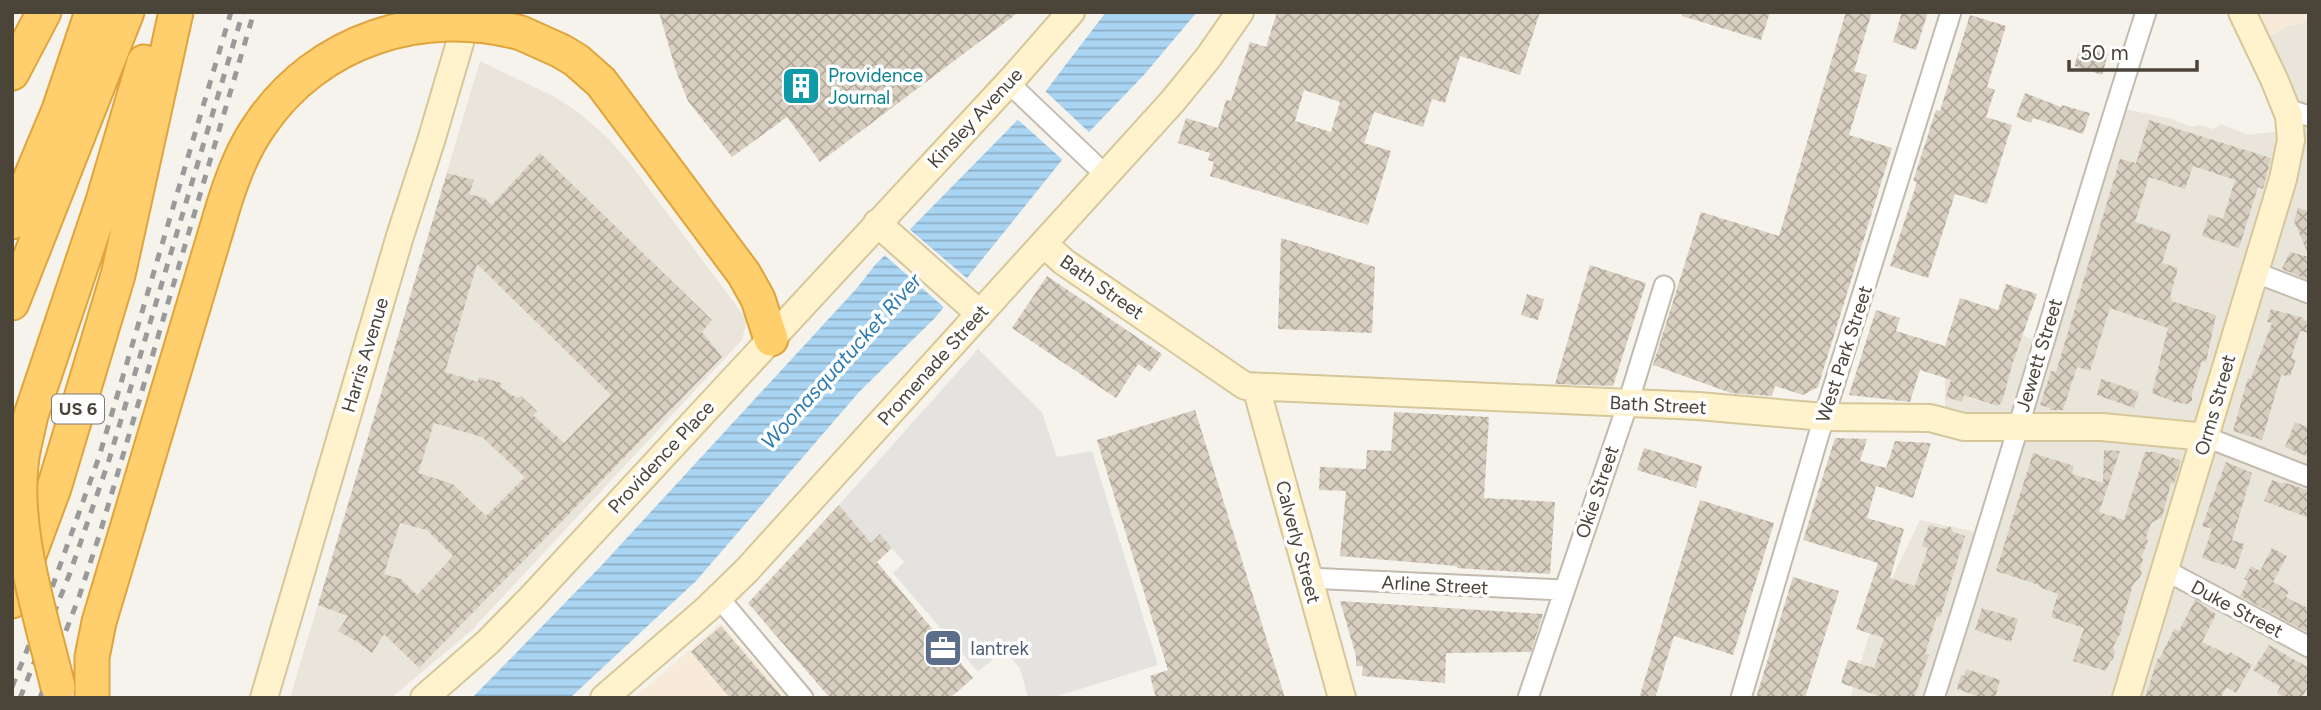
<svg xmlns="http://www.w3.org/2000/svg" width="2321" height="710" font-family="Figtree,sans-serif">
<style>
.residential{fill:#eae5da}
.commercial{fill:#f7ead8}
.parking{fill:#e5e3e0}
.water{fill:url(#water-rules)}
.pier{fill:#f6f3ec}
.building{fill:url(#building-cross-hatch);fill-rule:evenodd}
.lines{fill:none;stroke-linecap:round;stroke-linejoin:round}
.street-casing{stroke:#c2bbae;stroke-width:23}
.secondary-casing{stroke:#d6c79b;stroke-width:30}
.highway-casing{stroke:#e0a43c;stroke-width:37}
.street{stroke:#fff;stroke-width:19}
.secondary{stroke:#fff3cd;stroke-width:26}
.highway{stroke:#ffcf6e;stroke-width:33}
.rail{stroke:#9a9a9a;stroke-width:5;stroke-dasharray:9 9;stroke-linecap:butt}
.highway-bridge-casing{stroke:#e0a43c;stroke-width:37;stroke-linecap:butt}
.highway-bridge{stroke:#ffcf6e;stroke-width:33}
.labels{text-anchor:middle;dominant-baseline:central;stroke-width:7;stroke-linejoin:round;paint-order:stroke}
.shield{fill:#fff;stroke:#817c74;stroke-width:2}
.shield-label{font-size:18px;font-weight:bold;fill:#4b4439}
.culture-label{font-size:19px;fill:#0d838f;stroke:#fff;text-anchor:start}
.street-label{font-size:19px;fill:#4b4439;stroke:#fff}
.service-label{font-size:19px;fill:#4e5e75;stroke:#fff;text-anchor:start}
.water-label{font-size:21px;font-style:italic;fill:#2e7ab2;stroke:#fff}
</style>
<defs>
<pattern id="water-rules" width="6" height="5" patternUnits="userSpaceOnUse" patternTransform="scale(1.75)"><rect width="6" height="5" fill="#a9d4f2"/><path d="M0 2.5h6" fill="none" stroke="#8caec5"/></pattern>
<pattern id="building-cross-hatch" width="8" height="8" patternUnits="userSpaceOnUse" patternTransform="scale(1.75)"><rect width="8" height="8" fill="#d8cfc1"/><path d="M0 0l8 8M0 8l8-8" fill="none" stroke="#b1aa9e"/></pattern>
</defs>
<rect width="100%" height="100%" fill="#f6f3ec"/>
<path class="residential" d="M2305,22L2309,23V698H1850L1877,609L1920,520L1976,532L2011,431L1945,420V380L1963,321L1986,323L2035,340L2111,106L2172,119L2192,127L2199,125L2213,129L2221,124L2248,135L2289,130L2259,41L2288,26Z
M480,61L555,97L579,113L608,138L632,166L747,320L742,340L471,631L391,698H290Z"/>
<path class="commercial" d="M2243,12H2309V23L2305,22L2288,26L2259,41Z
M721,623L788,698H634Z"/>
<path class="parking" d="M978,349L1042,412L1057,457L1092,451L1158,665L1051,698H1028L1020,668L1004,650L978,672L893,573L904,562L880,535L871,543L839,505Z"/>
<path class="water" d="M1106,12H1197L1143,76L1062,160L935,318L860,391L696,581L570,698H472L601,566L857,288L875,265L1045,92Z"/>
<path class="pier" d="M1043,89L1091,134L1065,162L1015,117Z
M908,228L969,280L946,309L882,253Z"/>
<path class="building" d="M659,12H1019L820,162L787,117L732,157L688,101L676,71Z
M1277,12H1540L1520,75L1460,56L1445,103L1432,99L1423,127L1374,112L1364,143L1391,151L1368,225L1210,176L1214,162L1208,160L1210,153L1178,143L1186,118L1218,128L1226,100L1231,101L1250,42L1266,47ZM1304,90L1340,102L1331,132L1295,121Z
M1683,12H1770L1761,40L1682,16Z
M1846,12H1872L1854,71L1867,75L1849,135L1892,148L1818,387L1803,395L1775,386L1772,396L1731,393L1653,365L1701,212L1779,236Z
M1902,12H1928L1916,50L1893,42Z
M1970,15L2006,26L1987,87L1995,90L1986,117L2012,125L1987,204L1955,194L1928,278L1890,266L1917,182L1913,181L1936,110L1940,111Z
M2081,45L2108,54L2102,75L2074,66Z
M2025,93L2061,107L2062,105L2090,113L2083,134L2033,118L2031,123L2016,117Z
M2149,120L2271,158L2263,189L2258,187L2239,248L2202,236L2209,214L2223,219L2235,180L2193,166L2185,189L2149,177L2135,222L2171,234L2162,263L2178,268L2170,297L2172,298L2171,301L2216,315L2206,362L2202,361L2192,393V401L2187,404L2175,402L2152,393L2168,328L2110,308L2090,371L2077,367L2063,410H2050V408L2040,405L2051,371L2056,372L2120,159L2136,163Z
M540,153L712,320L702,332L722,357L419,668L384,634L372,653L359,643L338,631L348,616L318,605L447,173L474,180L469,194L484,198L492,205ZM477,264L611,395L564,443L533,415L537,411L521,396L517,398L500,387L502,383L479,377L478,382L445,372ZM434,423L482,437L525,477L486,516L453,484L418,473ZM400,523L427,530L453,556L417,595L401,579L384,574Z
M2298,208L2309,211V256L2294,221Z
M1281,238L1375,267L1372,333L1278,329Z
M2290,252L2309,257V280L2282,269Z
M1590,265L1646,283L1613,386L1555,384Z
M1047,276L1162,354L1150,372L1138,364L1116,398L1012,328Z
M2006,284L2037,294L2012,365L2002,402L1998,406L1964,395L1962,402L1946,397L1951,380L1920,370L1910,402L1849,395L1876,310L1900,318L1896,331L1945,346L1960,298L1998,310Z
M1527,294L1544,299L1538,320L1521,315Z
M2271,309L2304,318L2303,320L2309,321V333L2300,331L2291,358L2296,360L2290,376L2281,375L2262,440L2233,431L2248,378L2251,379L2253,373L2272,323L2267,322Z
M2101,379L2139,392L2134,408L2097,395Z
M1195,410L1285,698H1156L1150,676L1168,670L1097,440Z
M1394,412L1489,417L1484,498L1555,502L1550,574L1457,568V566L1340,556L1346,491L1319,490L1320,467L1366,469L1367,450L1391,451Z
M2295,422L2309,428V457L2285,447Z
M1835,438L1867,439L1860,461L1886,468L1895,441L1931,443L1913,498L1876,486L1867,518L1904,529L1890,578L1915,586L1928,548L1922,546L1929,525L1944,529L1950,526L1953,532L1965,536L1940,617L1937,616L1925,654L1929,655L1914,698H1875L1876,695L1841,683L1848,660L1874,668L1884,638L1856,629L1878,563L1803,540Z
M1644,448L1702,466L1696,488L1637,470Z
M2104,450L2120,451L2099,512L2124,520L2145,452H2154L2181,460L2174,484L2171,483L2162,517L2151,523L2146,538L2148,541L2141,558L2143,559L2140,569L2142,572L2140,577L2133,584L2121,627L2122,630L2113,647L2115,653L2113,659L2110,661L2106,671L2073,661L2084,628L2051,617L2058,594L2039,587V585L1996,571L2033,453L2074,466L2072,474L2103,483Z
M2226,462L2252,473L2232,540L2244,544L2236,569L2202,558L2212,529L2202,526Z
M2272,480L2283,484L2284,482L2309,491V518L2264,501Z
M1700,500L1774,523L1733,655L1674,636L1655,698H1639Z
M839,505L871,543L880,534L892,548L877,562L973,678L950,698H830L748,603Z
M2272,548L2287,556L2273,582L2289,591L2286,597L2309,609V633L2240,596L2248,581L2244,579L2251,566L2260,571Z
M1793,577L1839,591L1805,698H1756Z
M2195,600L2216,614L2202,642L2229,655L2230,652L2252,665L2236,693L2227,687L2220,698H2145L2158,658H2160L2174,629L2179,631Z
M1340,601L1543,614L1531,652L1446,653L1445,683L1362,676L1363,666H1356V656Z
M1982,608L2018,619L2011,642L1975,630Z
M721,626L783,698H730L691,652Z
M2269,645L2309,668V686L2301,698H2285L2277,693L2280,687L2253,670Z
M1966,669L2000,680L1995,698H1983L1957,689L1961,675L1964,676Z"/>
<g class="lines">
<g class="street-casing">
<path id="street" d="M1013,87L1094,164
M2287,109L2309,116
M2254,272L2309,293
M2206,437L2309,477
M2165,570L2309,647
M1308,578L1563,590
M719,598L803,698
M1528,698L1628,403L1664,286
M1741,698L1824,417L1951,12
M1934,698C2008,470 2072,240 2146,12"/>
</g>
<g class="secondary-casing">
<path id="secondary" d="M877,223L980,314
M1044,244L1064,262L1245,386L1698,406L1824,417L1930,418L1964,427H2102L2206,437
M1256,387L1342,698
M264,698L400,236L431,141L469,12
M424,698L488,642L532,597L1014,77L1071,12
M604,698L707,609L747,570L1172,102L1208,58L1240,12
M2126,698L2283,179L2291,140L2289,116L2274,79L2242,12"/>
</g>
<g class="highway-casing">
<path id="highway" d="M521,33L561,51L576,60L601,82L744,274L758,299L771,339
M12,73L44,12
M12,222L59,110L92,12
M12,303L127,12
M24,446L31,415L103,201L144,62
M12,601L54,488L118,275L176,12"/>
</g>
<use href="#street" class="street"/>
<use href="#secondary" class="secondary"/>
<use href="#highway" class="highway"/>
<path class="rail" d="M12,687L49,596L99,457L231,12
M20,698L70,573L109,460L243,12
M40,698L79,597L100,533L254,12"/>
<g class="highway-bridge-casing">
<path id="highway-bridge" d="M24,446C8,519 41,615 58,687
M92,698V657L99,622L224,204C233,176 243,149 260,125C317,40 424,6 521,33"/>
</g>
<use href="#highway-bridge" class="highway-bridge"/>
</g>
<defs>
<g id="building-square" transform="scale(2.0125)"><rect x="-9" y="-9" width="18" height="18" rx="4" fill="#0f9aa8" stroke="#fff"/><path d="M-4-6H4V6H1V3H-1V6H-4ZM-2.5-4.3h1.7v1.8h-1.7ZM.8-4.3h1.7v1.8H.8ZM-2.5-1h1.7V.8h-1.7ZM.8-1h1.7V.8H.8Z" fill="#fff"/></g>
<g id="office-square" transform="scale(2.0125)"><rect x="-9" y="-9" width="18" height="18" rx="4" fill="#5c6f8a" stroke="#fff"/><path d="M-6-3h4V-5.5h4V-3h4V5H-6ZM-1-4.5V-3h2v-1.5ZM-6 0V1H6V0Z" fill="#fff"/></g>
</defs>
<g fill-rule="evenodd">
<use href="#building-square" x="801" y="86"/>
<use href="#office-square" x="943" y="648"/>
</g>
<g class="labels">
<rect class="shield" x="52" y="394.5" width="52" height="29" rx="5"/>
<g class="shield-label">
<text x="78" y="409">US 6</text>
</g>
<g class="culture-label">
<text x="828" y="75">Providence<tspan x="828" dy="22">Journal</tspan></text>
</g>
<g class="street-label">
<text transform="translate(975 118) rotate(-47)">Kinsley Avenue</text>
<text transform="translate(1102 287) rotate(35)">Bath Street</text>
<text transform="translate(1844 354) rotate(-72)">West Park Street</text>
<text transform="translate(365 355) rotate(-73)">Harris Avenue</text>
<text transform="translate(2039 355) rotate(-73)">Jewett Street</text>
<text transform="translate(933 365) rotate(-48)">Promenade Street</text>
<text transform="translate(1658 405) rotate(3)">Bath Street</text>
<text transform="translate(2215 405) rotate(-74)">Orms Street</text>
<text transform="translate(661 457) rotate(-47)">Providence Place</text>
<text transform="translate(1597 492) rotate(-71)">Okie Street</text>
<text transform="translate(1298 542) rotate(75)">Calverly Street</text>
<text transform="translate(1435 585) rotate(3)">Arline Street</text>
<text transform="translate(2237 609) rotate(28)">Duke Street</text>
</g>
<g class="service-label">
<text x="970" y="648">Iantrek</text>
</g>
<g class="water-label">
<text transform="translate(841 361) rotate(-48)">Woonasquatucket River</text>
</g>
</g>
<rect width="2321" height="710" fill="none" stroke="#4b4439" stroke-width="28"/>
<path d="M2069 60v10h128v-10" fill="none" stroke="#4b4439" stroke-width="3.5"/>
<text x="2080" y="60" font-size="21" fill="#4b4439" stroke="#ffffff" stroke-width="5" paint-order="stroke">50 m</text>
</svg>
